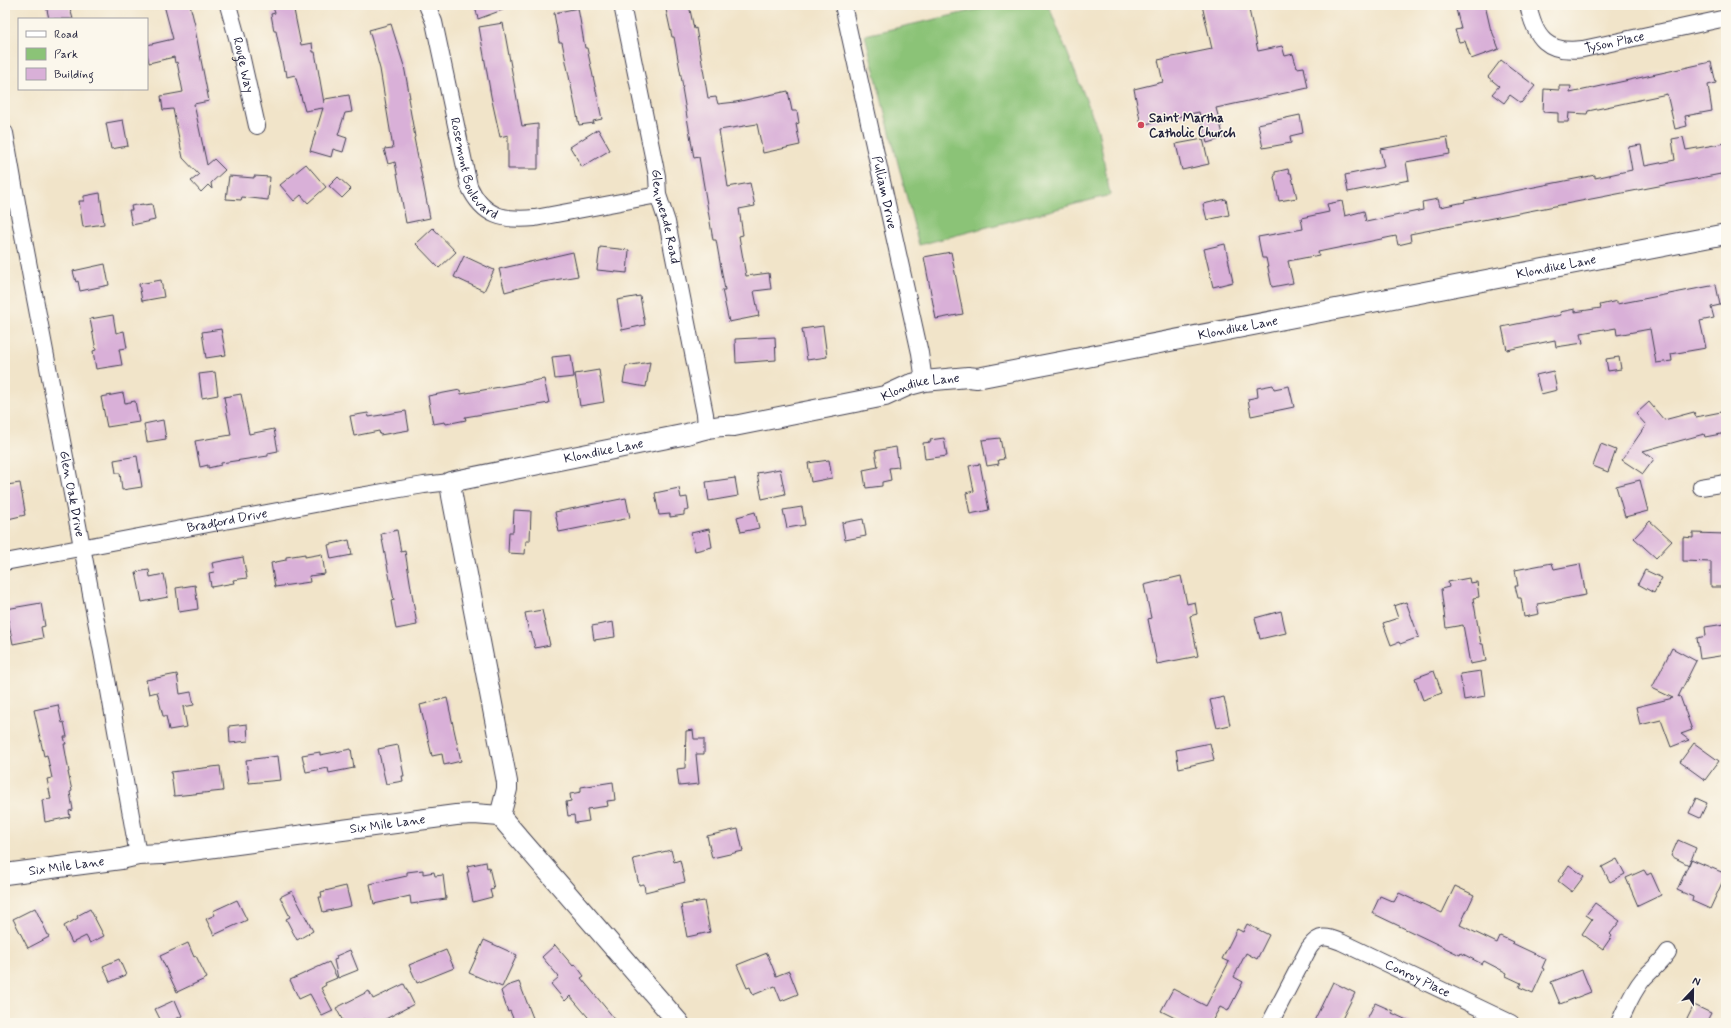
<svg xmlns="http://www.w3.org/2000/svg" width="1731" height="1028" font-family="Mynerve,sans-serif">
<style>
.green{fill:#8bc377;stroke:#567259}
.building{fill:#d9b0d8}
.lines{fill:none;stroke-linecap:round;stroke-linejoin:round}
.minor-casing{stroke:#413f50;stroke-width:18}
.tertiary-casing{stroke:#413f50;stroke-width:22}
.minor{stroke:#fff;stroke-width:16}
.tertiary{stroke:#fff;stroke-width:20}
.poi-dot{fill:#d1495b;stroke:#fbf7ec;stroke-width:1.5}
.labels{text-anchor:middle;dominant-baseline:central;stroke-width:3;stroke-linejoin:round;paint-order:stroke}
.street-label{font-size:13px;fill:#22223b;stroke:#fbf7ec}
.poi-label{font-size:13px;font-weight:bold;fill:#22223b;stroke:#fbf7ec;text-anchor:start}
</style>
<rect width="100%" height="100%" fill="#fbf7ec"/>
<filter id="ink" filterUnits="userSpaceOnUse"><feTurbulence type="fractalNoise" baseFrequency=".025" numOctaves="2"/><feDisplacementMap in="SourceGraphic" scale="8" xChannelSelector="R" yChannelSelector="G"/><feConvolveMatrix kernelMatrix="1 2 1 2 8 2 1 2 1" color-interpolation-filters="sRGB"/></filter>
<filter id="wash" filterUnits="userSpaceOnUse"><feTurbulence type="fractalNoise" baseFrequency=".012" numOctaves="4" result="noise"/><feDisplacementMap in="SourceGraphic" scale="16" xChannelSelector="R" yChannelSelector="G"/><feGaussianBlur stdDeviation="0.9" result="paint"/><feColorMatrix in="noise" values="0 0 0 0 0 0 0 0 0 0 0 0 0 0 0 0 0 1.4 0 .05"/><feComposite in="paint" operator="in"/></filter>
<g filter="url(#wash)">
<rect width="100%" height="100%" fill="#f1e4c9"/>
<path class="green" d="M998,5H1042L1050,9L1098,130L1110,195L919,245L865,35Z"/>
<g id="blocks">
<path class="building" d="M46,5H69L73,19H49Z
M164,5H190L196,29H195L209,101L194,104L207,165L214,159L225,170L211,183L212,189L208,185L201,192L191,181L199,175L183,158L173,109L163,110L161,96L183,92L177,62L175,63L174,57L149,63L147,53V45L173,39Z
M272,5H293L301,45L312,43L313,52H315L324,103L325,99L349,95L352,112L345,113L338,135L347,138L343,152L333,149L331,157L310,151L323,108L305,111L295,75L287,77L286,70L284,71L276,31H274L271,14L275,13Z
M475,5H512L513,6L478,19Z
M665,5H689L694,29L696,28L708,98L716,97L718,104L736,102L788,91L792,111H797L799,123L796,124L800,145L763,153L757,124L719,130L728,187L750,183L755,206L739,209L743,235L739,236L746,276L769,273L771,289L754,291L759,316L729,322L722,290H725L716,240H713L699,157L694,158L682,88L683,87L674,37H672Z
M1202,5H1248L1258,51L1282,46L1285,56L1293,54L1297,68L1304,67L1308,88L1216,108L1224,138L1207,143L1199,112L1141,125L1134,89L1163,82L1158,60L1212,49Z
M1455,5H1485L1491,31H1492L1499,49L1471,59L1465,41L1459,42L1455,30L1461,29Z
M578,8L585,48H587L602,119L593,121L594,123L579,125L562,42H559L554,13Z
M503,23L522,126L538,124V169H508V135L500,137L491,96L479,27Z
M391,24L404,66L410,98H408L415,137L414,138L430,218L406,223L395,162L388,164L384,149L393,148L380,69L369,30Z
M1501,60L1535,86L1521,103L1510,95L1504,103L1492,94L1499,86L1488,77Z
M1711,62L1716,83L1708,85L1712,111L1685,116L1687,126L1675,129L1667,94L1588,111L1587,114L1569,113L1568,122H1558V113L1543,112L1544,89L1559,90V86H1571L1570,93Z
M1300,115L1303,133L1290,136L1291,143L1263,148L1258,124Z
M123,120L128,146L111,149L106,123Z
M598,129L610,150L582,167L570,147Z
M1447,137L1450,154L1406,162L1409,180L1348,192L1345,175L1384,167L1380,149Z
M1683,137L1686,150L1726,143V173L1410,234L1411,242L1398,245L1396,236L1318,252L1319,255L1288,261L1293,283L1272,287L1266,258H1262L1258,237L1303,229L1301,218L1329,212L1327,204L1342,201L1345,216L1364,211L1366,222L1423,210L1422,202L1438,199L1440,207L1465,202L1464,201L1595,175V178L1632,170L1628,147L1641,145L1645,166L1675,160L1672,139Z
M1203,139L1209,164L1182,170L1176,144Z
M306,164L326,187L308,203L301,195L294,201L280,185Z
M1288,169L1289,173H1291L1297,198L1279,201L1274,177L1275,176V172Z
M229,176L254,178V176L270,177L268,200L242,197L241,200L226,199Z
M338,177L351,189L342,198L329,186Z
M100,193L104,224L83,227L79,201H84V196Z
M1226,199L1229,215L1207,220L1203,204Z
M143,204V205L152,204L155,220L132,225L129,210H132L131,206Z
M433,228L456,252L439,268L416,244Z
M1225,244L1233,282L1213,287L1204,249Z
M600,247L629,250L627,273L597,270Z
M573,252L578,276L537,283L505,292L499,269Z
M951,252L963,314L936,319L924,257Z
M464,256L494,270L484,291L454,277Z
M105,264L109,285L80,291L78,281L76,282L73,271Z
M161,280L164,297L142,301L139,284Z
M1716,285L1720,305L1711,307L1714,318L1700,321L1706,348L1671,354L1672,361L1656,363L1650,329L1617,335L1616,328L1605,330L1604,329L1581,333L1583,343L1556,347L1555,340L1507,350L1502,327L1561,315L1560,312L1575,309V312L1601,308L1600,305L1617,301V304Z
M640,296L645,325L622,330L617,300Z
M113,315L116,333L124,331L127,348L119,349L122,365L96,369L93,351L96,350L90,319Z
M823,326L827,357L807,360L802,329Z
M221,329L226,355L206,358L202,332Z
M775,337L776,360L736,363L735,339Z
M571,355L574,377L555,379L552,357Z
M1619,357L1621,369L1608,371L1606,359Z
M650,362L646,387L623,383L626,366Z
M599,370L604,402L580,406L575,374Z
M1553,371L1557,390L1541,394L1536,375Z
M215,372L218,395L202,398L199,374Z
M544,379L549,403L465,417L466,420L446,424L445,422L433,424L428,396L460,390L461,394Z
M1273,385L1274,389L1289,386L1294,407L1251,416L1248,399L1258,397L1257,388Z
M123,393L125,403L135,401L139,422L107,427L101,397Z
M241,394L249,434L274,429L278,451L268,453V456L221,463V465L208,468V465L200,467L195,441L231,435L224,397Z
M1649,402L1664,420L1694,412L1696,417L1726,411V433L1705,437L1704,434L1643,451L1654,459L1643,474L1622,460L1646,425L1636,414Z
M406,411L409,430L380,435L379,431L354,436L350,416L368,413L369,417Z
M163,420L166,439L147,442L144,424Z
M944,438L947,456L925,459L923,443L931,442L930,440Z
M1000,438L1004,459L998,460L999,464L987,466L982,440Z
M1601,444L1616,450L1608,472L1593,466Z
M896,447L899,467L889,468L891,480L882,482V486L866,488L863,470L878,467L875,451Z
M137,456L142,487L122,490L120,473H116L114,460Z
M829,460L832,478L811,482L808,463Z
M980,464L989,510L970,514L966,493L974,491L969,466Z
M780,469L785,494L762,499L757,473Z
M735,478L738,496L709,501L706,482Z
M1640,480L1648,511L1625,517L1616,486Z
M20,483L25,511H24L25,515L8,519L5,501L7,485Z
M679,488L681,498L687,497L689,510L684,511V515L670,517V514L659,515L655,493Z
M626,498L630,518L559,532L555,512Z
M802,507L805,525L787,528L783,510Z
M514,510L531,511L530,541H526L525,554L508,553L509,532H513Z
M755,512L759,528L741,532L737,517Z
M863,519L866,536L845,540L842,523Z
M1650,521L1672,541L1656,558L1634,538Z
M709,529L712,547L695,551L691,533Z
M397,530L401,552L405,551L417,625L396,629L391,601L394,600L381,534Z
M1693,533L1726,534V587H1711V562L1683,561V537L1693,538Z
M349,540L352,555L331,559L328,545Z
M305,554V557L322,554L325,574L309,576L310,582L275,587L271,563L286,560V557Z
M243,557L247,578L233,580L234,583L211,587L209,573L214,572L212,563Z
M1552,563L1554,569L1580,564L1586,595L1537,604L1539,614L1524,617L1521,598H1518L1515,586H1518L1515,570Z
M149,570L150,577L164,574L168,597L142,602L136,572Z
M1645,570L1662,578L1654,593L1638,584Z
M1181,576L1187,604L1195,602L1197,614L1190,616L1198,656L1157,664L1148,619L1151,618L1144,585Z
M1469,578L1470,583L1477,582L1479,597L1473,598L1481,644H1483L1486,661L1470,664L1463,625L1446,628L1441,589L1449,587L1448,582Z
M195,585L198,609L179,612L176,588Z
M1406,602L1419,637L1400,644L1399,642L1391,645L1383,623L1398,618L1394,606Z
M41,603L45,626L41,627L43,638L13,644L6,609Z
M542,610L550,645L535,648L531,632L529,633L525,613Z
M1281,611L1286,633L1260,639L1255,618Z
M613,622L615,637L594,640L592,626Z
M1725,624L1726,655L1700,659L1697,638L1706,636L1705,627Z
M1672,648L1696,661L1678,697L1680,696L1692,730L1681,734L1689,740L1671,747L1661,720L1640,725L1636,707L1673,698L1652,688Z
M1434,671L1442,693L1423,700L1415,678Z
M1481,671L1485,696L1464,700L1460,674Z
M177,674L180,694L191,692L194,705L183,707L187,727L169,730L166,716H163L157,692L149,694L146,680Z
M1224,697L1230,725L1217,728L1210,700Z
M447,698L461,761L444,765L442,754L432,756L420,705Z
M58,705L62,723L64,722L67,737H64L66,744H64L69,772H68L72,791L70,792L73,810L69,811L70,817L45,822L42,800L51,799L47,779L52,778L47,755L44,756L34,710Z
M247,724L248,741L230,743L229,726Z
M693,730L694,739H704V754H696L699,784L679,786L677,769L685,768L686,731Z
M1210,743L1214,760L1179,768L1176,750Z
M1694,743L1719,761L1705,780L1680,762Z
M398,745L404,776H402L403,781L386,784L378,749Z
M351,749L354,768L329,773L328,768L306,772L302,755L320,752V755Z
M278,756L281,780L249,783L246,760Z
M220,766L223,791L174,796L171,772Z
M613,782L615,800L607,801L608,806L587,809L589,821L575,823L574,815L568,816L566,802L571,801L570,794L581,792V787Z
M1696,798L1707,803L1700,818L1689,813Z
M738,829L743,851L712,858L707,836Z
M1678,840L1696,848L1689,865L1671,856Z
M671,850L674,862L680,860L685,882L645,892L644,884L639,885L633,859Z
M1617,859L1625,874L1610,882L1602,867Z
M1691,859L1726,874L1710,909L1692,901L1693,897L1677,890Z
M486,862L487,868L489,867L494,889L490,890L492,897L473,902L467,872H469L467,866Z
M1569,865L1584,876L1572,892L1558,881Z
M423,870V874L434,872L435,876L443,875L446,899L411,904L410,896L374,904L370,884L407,876V872Z
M1644,870L1647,875L1651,873L1661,895L1638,906L1626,878Z
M346,886L351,906L323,912L319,897H322L321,892Z
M1455,886L1474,895L1460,925L1497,943L1500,936L1513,942L1512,943L1546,959L1542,968L1544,969L1533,993L1519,987L1521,983L1506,976L1507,973L1484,961L1482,964L1461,953L1460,955L1372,913L1380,896L1394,902L1399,893L1442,913Z
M292,891L313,931L297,940L286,919L290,917L280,897Z
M237,900L247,920L214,935L206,919L215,915L213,911Z
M704,901L710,932L687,937L681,905Z
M1595,903L1620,921L1610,934L1612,936L1603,949L1582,934L1592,919L1586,915Z
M35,908L49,937L28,948L13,919Z
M90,909L104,936L90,943L86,936L72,943L64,926L78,918L77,916Z
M1247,924L1269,935L1257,959L1246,953L1234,977L1243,982L1228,1011L1220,1007L1211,1023H1185L1161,1011L1173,989L1206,1006L1229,962L1222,959L1237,929L1243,932Z
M484,940L517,955L502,987L469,973Z
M188,943L194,957L196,956L207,978L177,992L160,956Z
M555,945L573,966L575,964L584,976L581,978L614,1018L608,1023H593L570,996L565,1001L551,984L559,977L542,957Z
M350,950L358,970L338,978L334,960L337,959L336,956Z
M446,950L454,968L417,983L409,965Z
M767,953L776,976L789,971L798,994L781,1001L775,986L753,995L750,987L747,988L737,965Z
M119,959L126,975L110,982L103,966Z
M329,962L337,978L325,983L326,985L321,988L333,1011L322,1016L310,994L299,999L290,980Z
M1582,970L1591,992L1560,1004L1551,982Z
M519,982L533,1018L520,1023H515L510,1011L508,1012L501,991L507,986Z
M1333,982L1355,993L1340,1023H1313Z
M404,984L414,1004L378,1023H366L364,1019L356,1023H344L336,1008L369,991L373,999Z
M175,1000L182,1016L167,1023H162L155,1009Z
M1375,1003L1393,1011L1392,1013L1413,1023H1365Z
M1694,1005L1711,1013L1706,1023H1685Z"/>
</g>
</g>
<g filter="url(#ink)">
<use href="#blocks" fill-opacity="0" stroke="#413f50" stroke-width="1"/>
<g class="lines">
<g class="minor-casing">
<g id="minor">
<path id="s1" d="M228,5L238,41L257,126"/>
<path id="s2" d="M427,5L434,22L469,186C483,217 504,221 535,218L658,195"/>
<path id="s3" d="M622,5L657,176L658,195L667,222L705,414L706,427"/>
<path id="s4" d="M843,5L920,353L924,381"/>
<path id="s5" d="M1528,5C1535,38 1547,54 1583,49L1726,18"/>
<path id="s6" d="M5,133L19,214L105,668L138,855"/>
<path d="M1701,487L1726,483"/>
<path id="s7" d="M5,562L342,499L424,485L450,482"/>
<path id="s8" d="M1270,1023L1309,948C1319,934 1327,936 1341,942L1511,1023"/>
<path d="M1619,1023C1626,1008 1632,992 1643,979C1651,970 1661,963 1668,952"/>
</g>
</g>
<g class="tertiary-casing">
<g id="tertiary">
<path id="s9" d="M500,816L507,789V782L452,496L450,482L687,434C703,429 716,425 734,426L885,396L909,385L924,381L968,377L977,378L1726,234"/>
<path id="s10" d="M5,874L121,859L138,855L162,854L456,815L474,814L500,816L679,1023"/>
</g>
</g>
<use href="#minor" class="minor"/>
<use href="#tertiary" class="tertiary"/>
</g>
</g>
<circle class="poi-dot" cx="1141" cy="125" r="4"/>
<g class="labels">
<g class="street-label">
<text stroke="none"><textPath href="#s5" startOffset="113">Tyson Place</textPath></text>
<text stroke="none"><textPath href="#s1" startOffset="62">Rouge Way</textPath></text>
<text stroke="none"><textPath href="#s2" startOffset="172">Rosemont Boulevard</textPath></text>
<text stroke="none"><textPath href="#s4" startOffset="192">Pulliam Drive</textPath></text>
<text stroke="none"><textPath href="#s3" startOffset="216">Glenmeade Road</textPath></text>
<text stroke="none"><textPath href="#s9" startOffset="1469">Klondike Lane</textPath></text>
<text stroke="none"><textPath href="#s9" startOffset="1145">Klondike Lane</textPath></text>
<text stroke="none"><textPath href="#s9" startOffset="821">Klondike Lane</textPath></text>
<text stroke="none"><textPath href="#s9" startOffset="497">Klondike Lane</textPath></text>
<text stroke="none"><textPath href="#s6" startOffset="367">Glen Oak Drive</textPath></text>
<text stroke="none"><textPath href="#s7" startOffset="226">Bradford Drive</textPath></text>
<text stroke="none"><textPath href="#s10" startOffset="386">Six Mile Lane</textPath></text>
<text stroke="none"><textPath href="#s10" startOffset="62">Six Mile Lane</textPath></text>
<text stroke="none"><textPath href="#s8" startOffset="206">Conroy Place</textPath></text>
</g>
<g class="poi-label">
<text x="1149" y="118">Saint Martha<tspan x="1149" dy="15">Catholic Church</tspan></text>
</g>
</g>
<rect width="1731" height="1028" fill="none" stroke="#fbf7ec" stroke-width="20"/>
<rect x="18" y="18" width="130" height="72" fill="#fbf7ec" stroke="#a4a2a5"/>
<rect x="26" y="31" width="20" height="6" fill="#ffffff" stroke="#a4a2a5"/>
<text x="54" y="38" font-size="12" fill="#22223b">Road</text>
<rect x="26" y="48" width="20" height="12" fill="#8bc377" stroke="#a4a2a5"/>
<text x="54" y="58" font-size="12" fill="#22223b">Park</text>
<rect x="26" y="68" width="20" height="12" fill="#d9b0d8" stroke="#a4a2a5"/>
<text x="54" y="78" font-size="12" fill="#22223b">Building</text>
<g transform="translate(1693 990) rotate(22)" stroke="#fbf7ec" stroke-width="3" paint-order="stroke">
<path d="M0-3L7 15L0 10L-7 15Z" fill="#22223b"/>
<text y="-6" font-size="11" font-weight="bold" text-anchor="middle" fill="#22223b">N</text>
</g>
</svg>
